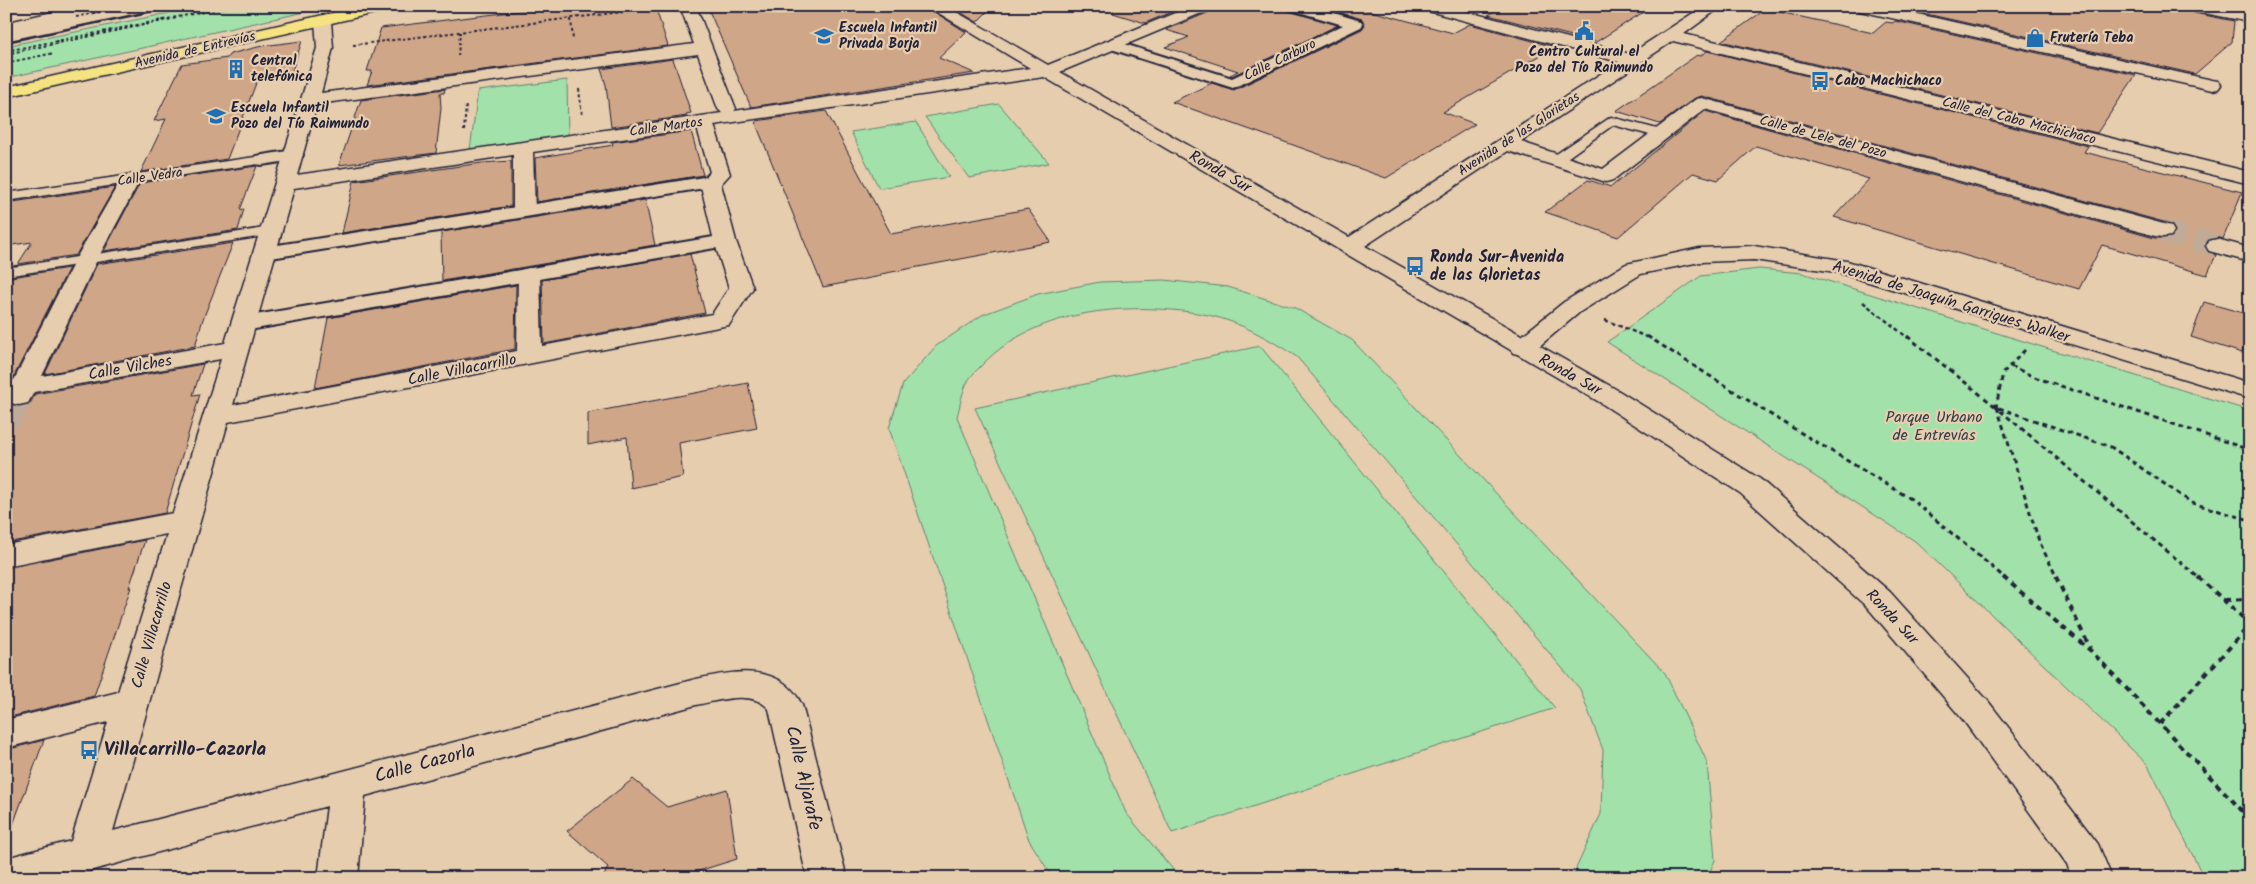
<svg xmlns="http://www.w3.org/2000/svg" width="2256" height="884" font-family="Kalam,sans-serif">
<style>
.green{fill:#a2e2aa;stroke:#628272}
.building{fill:#d0a688;stroke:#22223b}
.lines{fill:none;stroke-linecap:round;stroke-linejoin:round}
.minor-tunnel-far1{stroke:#bfab97;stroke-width:22;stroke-dasharray:22 11;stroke-linecap:butt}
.minor-tunnel{stroke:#bfab97;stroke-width:28;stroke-dasharray:28 14;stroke-linecap:butt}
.service-casing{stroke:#22223b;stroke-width:3}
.pedestrian-casing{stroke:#22223b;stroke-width:4}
.minor-casing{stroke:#22223b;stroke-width:3}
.tertiary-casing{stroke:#22223b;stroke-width:3}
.primary-casing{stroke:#22223b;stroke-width:3}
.path-far3{stroke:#22223b;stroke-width:2;stroke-dasharray:3 2.5;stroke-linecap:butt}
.path-far2{stroke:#22223b;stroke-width:2.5;stroke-dasharray:4 3;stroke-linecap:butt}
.path-far1{stroke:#22223b;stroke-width:3;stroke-dasharray:5 4;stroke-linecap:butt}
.path{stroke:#22223b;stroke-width:4;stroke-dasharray:6 5;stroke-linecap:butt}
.service{fill:#e6cdae;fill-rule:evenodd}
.pedestrian{fill:#e6cdae;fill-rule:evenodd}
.minor{fill:#e6cdae;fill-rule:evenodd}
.tertiary{fill:#e6cdae;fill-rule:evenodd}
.primary{fill:#f5e382;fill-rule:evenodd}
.rail{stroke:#22223b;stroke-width:2.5}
.labels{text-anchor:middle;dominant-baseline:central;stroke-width:4.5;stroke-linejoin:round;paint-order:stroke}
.far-poi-label{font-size:14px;font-weight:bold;fill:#22223b;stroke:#e6cdae;text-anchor:start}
.far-street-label{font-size:14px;fill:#22223b;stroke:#e6cdae}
.street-label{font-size:16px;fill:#22223b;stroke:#e6cdae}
.poi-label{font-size:16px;font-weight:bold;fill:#22223b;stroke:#e6cdae;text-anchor:start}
.park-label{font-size:16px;fill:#353f4c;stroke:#e6cdae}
.near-poi-label{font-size:19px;font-weight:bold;fill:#22223b;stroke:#e6cdae;text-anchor:start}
.near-street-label{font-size:19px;fill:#22223b;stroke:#e6cdae}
</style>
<rect width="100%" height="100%" fill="#e6cdae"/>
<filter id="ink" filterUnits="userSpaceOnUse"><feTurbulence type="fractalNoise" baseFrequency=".02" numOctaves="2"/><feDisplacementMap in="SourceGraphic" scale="10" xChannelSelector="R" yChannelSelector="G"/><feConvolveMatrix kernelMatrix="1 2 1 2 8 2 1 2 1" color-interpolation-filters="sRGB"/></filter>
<g filter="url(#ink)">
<path class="green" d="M204,6H332L6,78V46Z
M567,80L568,137L470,150L478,91Z
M999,104L1049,163L969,178L925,117Z
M916,122L949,177L879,188L851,132Z
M1759,269L1802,273L2250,411V878H2204L2148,765L1915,541L1607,342L1701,276Z
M1164,280L1228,287L1295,308L1352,340L1665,673L1707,762L1715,860L1707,878H1570L1573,875L1601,814L1603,750L1580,689L1297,357C1269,339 1241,322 1208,315C1136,301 1037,307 983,364C978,369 971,375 968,381C962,391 960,406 957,417L1126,813L1180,878H1053L1029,840L889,428L903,384L936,346L982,315L1038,294L1100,282Z
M1260,346L1555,708L1172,833L975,408Z"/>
<path class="building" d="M560,6H655L668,46L367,85L372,71H367L381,28Z
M707,6H925L966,32L939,58L974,73L751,107Z
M950,6H993L977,22Z
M1114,6H1186L1145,23L1113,13Z
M1215,6H1285L1288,11L1338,25L1232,76L1230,75L1238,71L1165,47L1189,37L1166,30L1212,11Z
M1318,6H1352L1453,33L1470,24L1555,47L1443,112L1475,124L1386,178L1172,102L1212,83L1234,90L1362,29L1365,25L1362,19Z
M1504,6H1653L1596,42L1488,15Z
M1907,6H2185L2194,13L2234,21L2232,42L2195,74L1904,9Z
M1766,9L1873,33L1886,22L1893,23L1895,21L2136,75L2097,133L1721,41Z
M302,41L291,74L258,78L227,159L141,172L166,119L154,121L182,64L227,58L230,54L262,46Z
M1707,51L2088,146L2084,152L2242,192L2223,239L2217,237L2209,239L2204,245L2207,252L2216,255L2207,275L2102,245L2079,289L1834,217L1869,179L1756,146L1718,180L1693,173L1618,237L1545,212L1588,180L1611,187L1705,111L2154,238H2171L2176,232L2171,224L1702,96L1695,98L1660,124L1616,111L1697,55L1700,56Z
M673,59L691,113L686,114L687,116L611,127L606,85L601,69Z
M445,89L444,93H440L441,108L436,153L339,165L361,100Z
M826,111L891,234L1028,209L1051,242L881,274V276L823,287L756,124H757L756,121Z
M691,131L703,175L537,202L535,158L613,145L612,142Z
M511,161V206L342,233L354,181L482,163Z
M257,166L240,210L244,209L238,230L104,251L140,183Z
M115,187L76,255L18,264L32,242L6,246V203Z
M645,200L655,245L442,281L441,232Z
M233,243L203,319L195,346L45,374L97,264Z
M690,254L705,313L544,344L542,280Z
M69,268L13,378L6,380V285L11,277Z
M516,285L515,349L315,388L328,318Z
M2204,302L2250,315V349L2244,347L2242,353L2191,337Z
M203,364L193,395L200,394L165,513L6,543V401L10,405L19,407L30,404L35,394Z
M748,383L757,428L679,443L683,477L631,488L627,437L588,445V413Z
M145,540L129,588L131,587L94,696L6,718V568Z
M44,740L10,833L6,832V750Z
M633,779L667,807L727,789L737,859L676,878H603L608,867L567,831Z"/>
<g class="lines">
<path class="minor-tunnel-far1" d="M2163,231L2217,246"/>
<path class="minor-tunnel" d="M6,422L19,397"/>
<g class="service-casing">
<path id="service" d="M1611,117L1665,131L1667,134L1661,138L1613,125L1560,163H1552L1550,160L1552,157Z
M262,156L266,157L268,160L266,163L6,201V193Z
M271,227L278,231L276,234L6,276V268Z"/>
</g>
<g class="pedestrian-casing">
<path id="pedestrian" d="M1287,6H1310L1361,21L1363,24L1361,27L1233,88L1108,48L1106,45L1108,42H1118L1232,78L1343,25L1289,9Z
M294,150L300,151L303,155L300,159L262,165L256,164L253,160L256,156Z
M710,176L717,178L719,182L717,186L265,259L258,257L255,253L258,249L265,247Z
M725,235L732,237L735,241L732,245L244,331L236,329L233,324L236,319L244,317Z"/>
</g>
<g class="minor-casing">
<path id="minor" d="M680,6H696L736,109L734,111L1030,68L927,6H946L1048,65L1192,6H1213L1211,9L1060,72L1349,237L1619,62L1421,9L1419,6H1445L1630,54L1704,6H1722L1684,34L2250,172V184L1673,41L1521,142L1603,169L1696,99L1702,98L2171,226L2174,231L2171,236L2163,237L2155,236L1705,109L1613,180L1606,182L1508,151L1365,246L1619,391L1760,479L1890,592L1988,701L2098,844L2112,878H2072L2067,864L1964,721L1868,608L1740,493L1601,403L1044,77L714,125L730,174L721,184L736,241L753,288L729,325L228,422L113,831L696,679C735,671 781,662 802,705L847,878H807L769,709C752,689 718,701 696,705L365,796L358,878H318L327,806L64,878H6V858L71,841L108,722L6,748V720L118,692L167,534L6,566V545L173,513L221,359L34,392L28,403L19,405L10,403L6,398V382L14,380L75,260L123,176L130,174L137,176L140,180L97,260L42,376L225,343L317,48L315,21L317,18H329L331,21L333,48L321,93L694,44ZM698,54L718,109L722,113L297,175L317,104ZM697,128L710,172L700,182L714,241L729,288L712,314L542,346L540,275L537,270L529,268L521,270L518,275L517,351L233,405L294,188L513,155V211L517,215L524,217L531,215L535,211L533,152Z
M1853,6H1882L2212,80L2218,81L2221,85L2218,89L2212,90L1860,11Z
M2187,6H2219L2250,12V22L2194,11Z
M2217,239L2250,248V262L2209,251L2206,246L2209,241Z"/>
</g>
<g class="tertiary-casing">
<path id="tertiary" d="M31,6H61L59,9L6,21V11Z
M1754,246L1847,261L2250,383V399L1836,272L1754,260L1700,262L1641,274L1580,312L1531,353L1522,355L1513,353L1510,348L1513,343L1564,302L1626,264L1700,248Z"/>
</g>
<g class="primary-casing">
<path id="primary" d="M363,6H391L384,11L6,97V87Z"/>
</g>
<path class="path-far3" d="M245,6L254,9
M76,17L127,6
M571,19L573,40
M353,45L662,7
M6,51L233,6
M6,54L177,18
M458,56L460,32
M6,63L54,53
M579,89L582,115
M464,131L466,105"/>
<path class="path-far2" d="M1863,302L1908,338
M1605,320L1649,338"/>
<path class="path-far1" d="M1647,336L1768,413L1911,499L2005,578
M1907,336L1996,407L2111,447L2192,503L2250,520
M2025,350L2003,373L1996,407L2199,578
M2010,366L2037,378L2250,450
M1997,407L2039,541L2057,578"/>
<path class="path" d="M2003,577L2091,651L2250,819
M2056,577L2090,648
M2198,577L2250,624
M2225,600L2250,599
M2160,724L2250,625"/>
<use href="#service" class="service"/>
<use href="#pedestrian" class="pedestrian"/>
<use href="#minor" class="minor"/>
<use href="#tertiary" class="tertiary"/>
<use href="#primary" class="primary"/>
<path class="rail" d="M6,42L177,6"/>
</g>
</g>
<defs>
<g id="civic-bare" transform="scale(1.5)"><path d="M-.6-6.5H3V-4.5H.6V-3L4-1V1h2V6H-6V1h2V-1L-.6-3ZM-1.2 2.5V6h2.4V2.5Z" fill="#1f6fb2" stroke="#e6cdae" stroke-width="2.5" paint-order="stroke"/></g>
<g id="school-bare" transform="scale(1.5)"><path d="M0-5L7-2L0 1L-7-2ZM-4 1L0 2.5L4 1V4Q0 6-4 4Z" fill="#1f6fb2" stroke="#e6cdae" stroke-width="2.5" paint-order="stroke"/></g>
<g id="shop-bare" transform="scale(1.5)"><path d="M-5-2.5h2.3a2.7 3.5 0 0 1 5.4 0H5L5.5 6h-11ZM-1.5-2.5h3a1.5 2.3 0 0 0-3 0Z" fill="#1f6fb2" stroke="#e6cdae" stroke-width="2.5" paint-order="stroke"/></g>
<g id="building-bare" transform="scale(1.5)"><path d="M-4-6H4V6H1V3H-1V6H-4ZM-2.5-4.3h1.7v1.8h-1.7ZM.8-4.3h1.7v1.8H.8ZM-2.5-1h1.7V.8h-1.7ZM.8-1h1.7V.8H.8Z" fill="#1f6fb2" stroke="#e6cdae" stroke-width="2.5" paint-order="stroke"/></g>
<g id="bus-bare" transform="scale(1.5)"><path d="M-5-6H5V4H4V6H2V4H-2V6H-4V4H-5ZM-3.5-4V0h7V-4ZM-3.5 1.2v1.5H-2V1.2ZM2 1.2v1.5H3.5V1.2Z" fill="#1f6fb2" stroke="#e6cdae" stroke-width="2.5" paint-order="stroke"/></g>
</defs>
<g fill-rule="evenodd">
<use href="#civic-bare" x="1584" y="31"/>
<use href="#school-bare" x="824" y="36"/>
<use href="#shop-bare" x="2035" y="38"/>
<use href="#building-bare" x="236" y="69"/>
<use href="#bus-bare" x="1820" y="81"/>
<use href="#school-bare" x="216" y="116"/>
<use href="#bus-bare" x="1415" y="266"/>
<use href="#bus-bare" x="89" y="750"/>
</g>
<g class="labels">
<g class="far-poi-label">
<text x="839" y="28">Escuela Infantil<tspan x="839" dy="16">Privada Borja</tspan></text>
<text x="2050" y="38">Frutería Teba</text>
<text x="1584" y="52" text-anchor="middle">Centro Cultural el<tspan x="1584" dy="16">Pozo del Tío Raimundo</tspan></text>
<text x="251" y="61">Central<tspan x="251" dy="16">telefónica</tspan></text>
<text x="1835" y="81">Cabo Machichaco</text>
<text x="231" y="108">Escuela Infantil<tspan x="231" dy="16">Pozo del Tío Raimundo</tspan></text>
</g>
<g class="far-street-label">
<text transform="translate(195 50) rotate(-13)">Avenida de Entrevías</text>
<text transform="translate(1280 60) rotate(-26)">Calle Carburo</text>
<text transform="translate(2019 121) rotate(14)">Calle del Cabo Machichaco</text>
<text transform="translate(666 127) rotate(-8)">Calle Martos</text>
<text transform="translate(1519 134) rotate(-33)">Avenida de las Glorietas</text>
<text transform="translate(1823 137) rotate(15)">Calle de Lele del Pozo</text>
<text transform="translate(150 177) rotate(-8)">Calle Vedra</text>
</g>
<g class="street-label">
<text transform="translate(1220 172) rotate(30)">Ronda Sur</text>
<text transform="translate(1951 302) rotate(17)">Avenida de Joaquín Garrigues Walker</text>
<text transform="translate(130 368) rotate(-10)">Calle Vilches</text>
<text transform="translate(462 370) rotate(-11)">Calle Villacarrillo</text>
<text transform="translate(1570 375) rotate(29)">Ronda Sur</text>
<text transform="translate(1892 617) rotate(47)">Ronda Sur</text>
<text transform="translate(152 635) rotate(-74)">Calle Villacarrillo</text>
</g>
<g class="poi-label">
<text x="1430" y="257">Ronda Sur-Avenida<tspan x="1430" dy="18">de las Glorietas</tspan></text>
</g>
<g class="park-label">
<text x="1934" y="417">Parque Urbano<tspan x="1934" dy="18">de Entrevías</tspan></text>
</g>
<g class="near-poi-label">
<text x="104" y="750">Villacarrillo-Cazorla</text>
</g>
<g class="near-street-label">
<text transform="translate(425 764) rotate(-15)">Calle Cazorla</text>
<text transform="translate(803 778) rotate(77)">Calle Aljarafe</text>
</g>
</g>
<rect width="2256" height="884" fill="none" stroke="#e6cdae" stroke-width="25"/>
<rect x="12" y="12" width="2231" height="859" fill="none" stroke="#22223b" stroke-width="2" filter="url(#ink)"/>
</svg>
